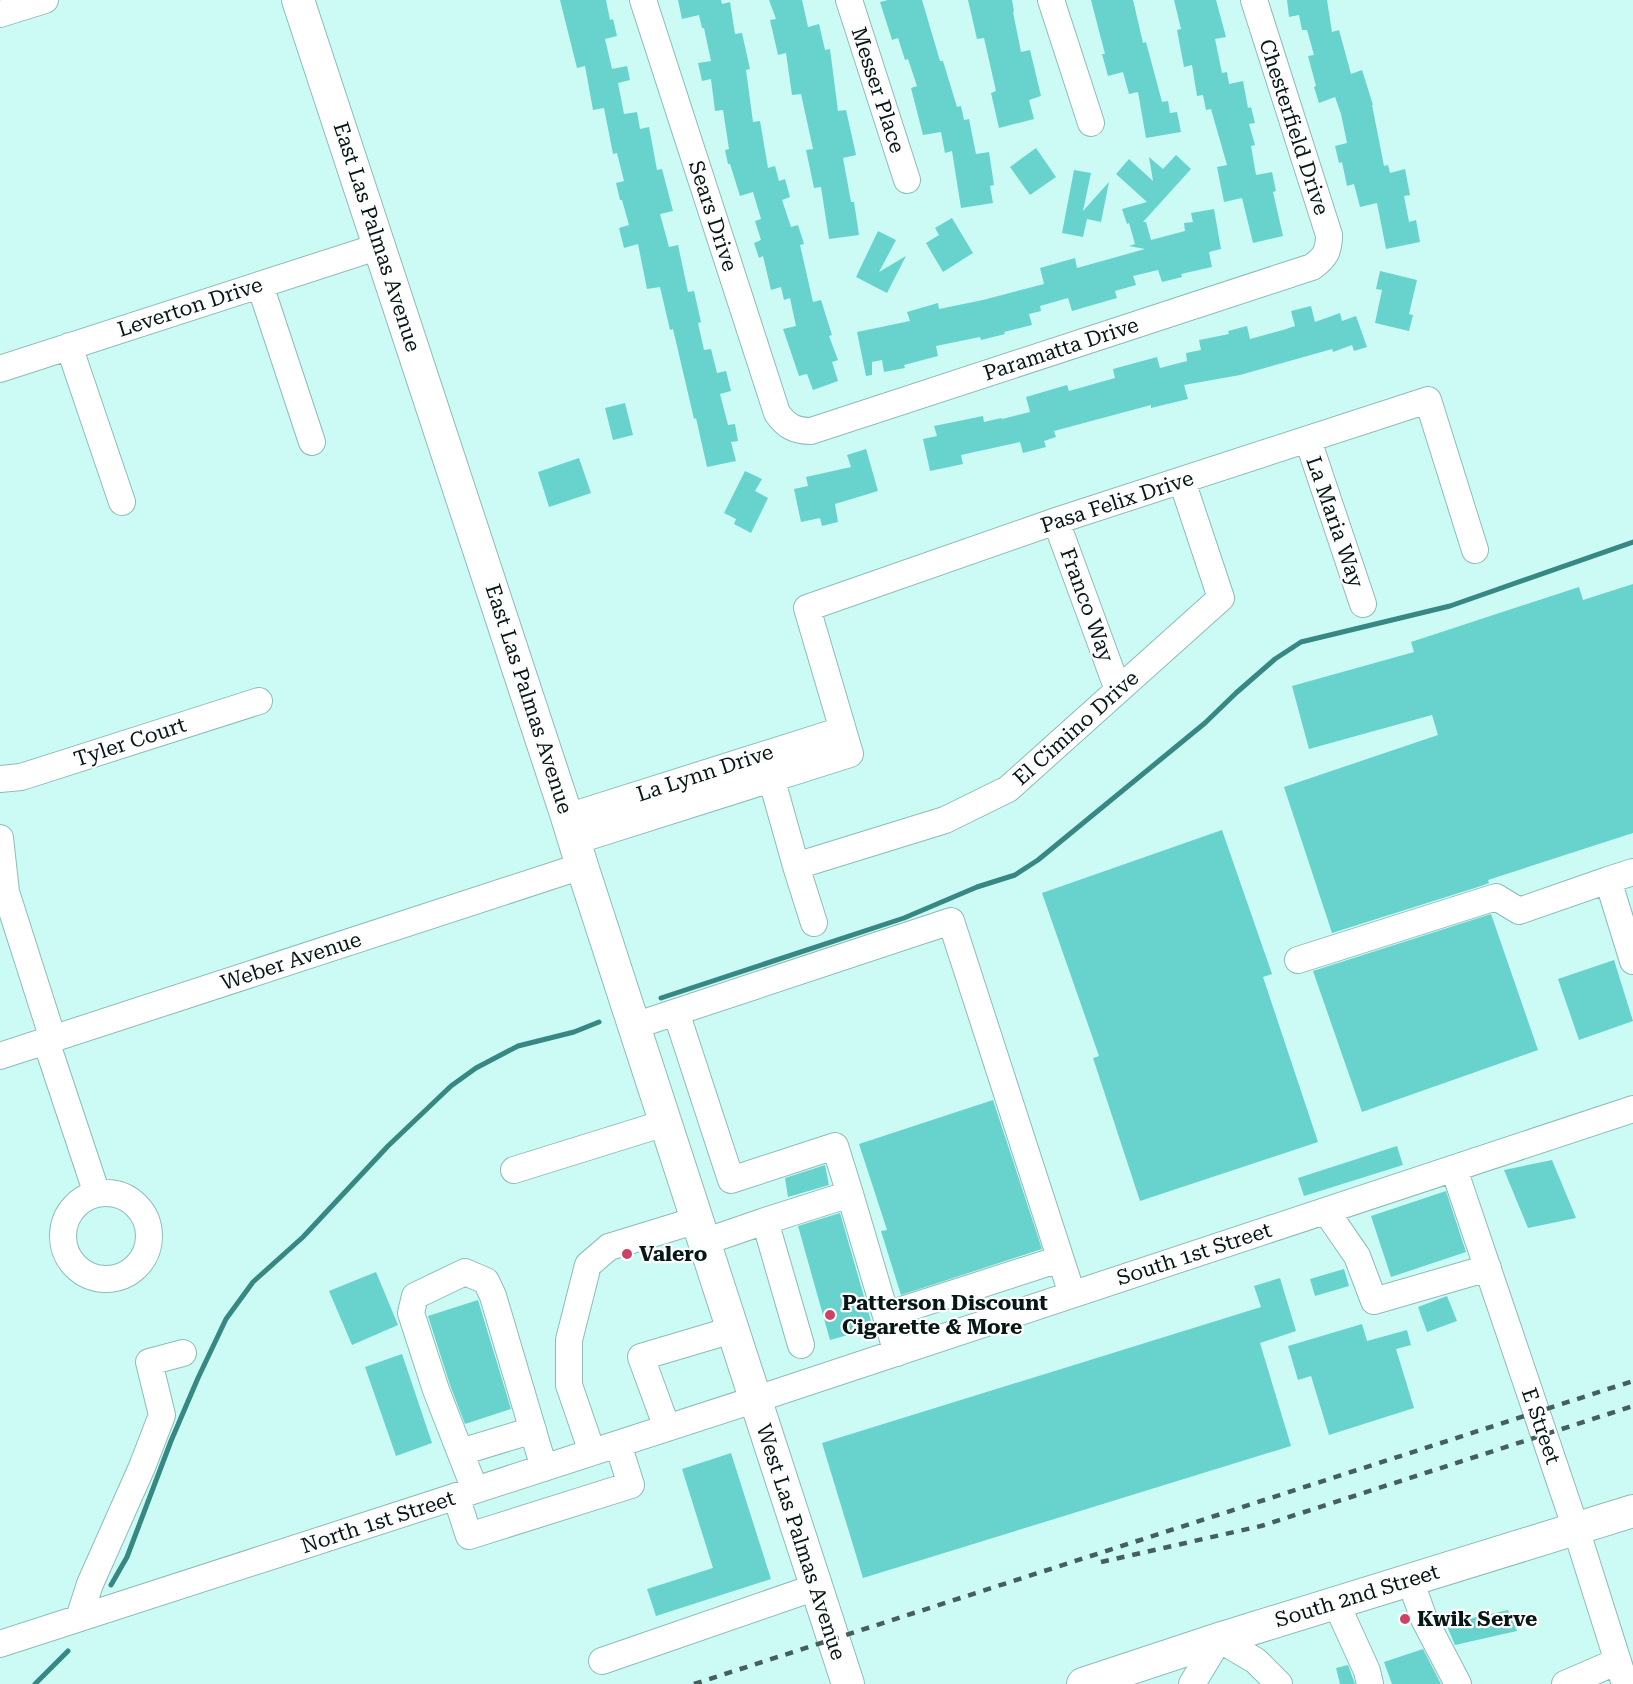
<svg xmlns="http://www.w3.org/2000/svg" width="1633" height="1684" font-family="'Roboto Serif',serif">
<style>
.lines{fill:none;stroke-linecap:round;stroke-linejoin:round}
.stream{stroke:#378883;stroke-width:5}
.building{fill:#68d3cc}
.minor-casing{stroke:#8ebbb7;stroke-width:28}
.major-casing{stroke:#8ebbb7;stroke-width:34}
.minor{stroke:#fff;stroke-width:26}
.major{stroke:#fff;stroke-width:32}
.rail{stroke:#445f5d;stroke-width:4.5;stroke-dasharray:8 8;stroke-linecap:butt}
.poi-dot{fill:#cf4065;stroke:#fdfdfd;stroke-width:2}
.labels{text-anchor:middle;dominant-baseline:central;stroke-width:4.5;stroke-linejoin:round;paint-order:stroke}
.street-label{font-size:21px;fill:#061716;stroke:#fdfdfd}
.poi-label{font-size:21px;font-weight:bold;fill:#061716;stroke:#fdfdfd;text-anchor:start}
</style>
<rect width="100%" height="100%" fill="#ccfbf6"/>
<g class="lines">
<path class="stream" d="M661,998L904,918L977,887L1015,875L1038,860L1205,723L1236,693L1275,659L1301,642L1450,606L1633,542
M111,1585L127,1557L171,1441L198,1378L226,1319L253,1282L303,1237L388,1146L451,1086L476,1068L518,1046L574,1032L599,1022
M35,1684L68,1651"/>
</g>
<path class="building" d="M560,0H606L610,20L613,19L617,36L605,39L612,69L627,66L630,80L618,83L624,114L637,112L640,129L649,127L657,170L662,169L673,211L660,214L669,247L678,245L688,292L694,291L701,322L698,323L704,350L711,349L717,373L726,371L731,391L720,394L728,425L735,424L738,441L731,442L736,461L707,467L696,418L694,419L673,329L670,330L660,287L647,289L638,244L624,248L619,228L629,225L622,200H620L616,183L624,181L617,153L613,154L604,108L593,110L585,66L577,68Z
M678,0H721L722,4L730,2L735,34L742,33L750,69L746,70L753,122L760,121L768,168L775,166L779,181L785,179L790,197L782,200L791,227L798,225L804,244L800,245L813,302L821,300L832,335L829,336L838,360L832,362L838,381L813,390L807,374L799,376L783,329L796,326L790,298L784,300L781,287L771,290L763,256L759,258L754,243L761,240L755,221L761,219L753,192L740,196L730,164H728L725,150L729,149L723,110L715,111L711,79L702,81L698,63L711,61L704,28H702L699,15L682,19Z
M769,0H802L808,27L819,24L825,50L830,49L838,111L846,110L856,155L843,158L851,202H854L859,235L829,239L821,187L814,188L806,150L813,149L801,94L792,95L786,53L778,55L770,20L776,19Z
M888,0H922L940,61H943L957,107L961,106L964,120L969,119L976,154L989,152L994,185L990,186L993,203L961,208L952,151L945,153L941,132L923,135L911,88L917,86L908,59L905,60L898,38L892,40L880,2Z
M968,0H1012L1014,11L1013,12L1021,52L1030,50L1041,96L1029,100L1034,119L999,128L991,93L996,91L984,38L977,39Z
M1091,0H1133L1143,43L1146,42L1162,102L1168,101L1170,113L1177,112L1181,132L1146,138L1138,92L1129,94L1123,72L1108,76L1102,54H1105Z
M1174,0H1216L1226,37L1215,39L1222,73L1227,72L1229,84L1243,81L1248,108L1251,107L1255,123L1249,124L1255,145L1251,146L1256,175L1272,172L1276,191L1273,192L1283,236L1253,243L1242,198L1224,202L1217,167L1227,165L1211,109L1206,110L1203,95L1197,96L1192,65L1184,67L1177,30L1181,29Z
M1287,0H1327L1332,32L1339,30L1351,74L1362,70L1373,105H1372L1384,166L1388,165L1390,173L1405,169L1410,195L1404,196L1409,222L1416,220L1420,242L1386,249L1377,203L1360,207L1354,184L1347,186L1342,162L1339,163L1335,146L1347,143L1341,114L1335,97L1319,103L1314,87L1316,86L1308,56L1314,55L1307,30H1302L1299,15L1289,17Z
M1036,148L1056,177L1030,195L1010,167Z
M1176,155L1191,169L1143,222H1146L1151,240L1185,231L1184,223L1193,222L1191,213L1214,209L1221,249L1209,252L1212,267L1181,274L1182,277L1162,282L1158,270L1133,276L1136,285L1115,291L1117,298L1072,311L1068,298L1040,306L1041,311L1029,314L1032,325L1004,332L1005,334L981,340L980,337L936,346L938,356L904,365L905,368L884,372L882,360L872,362V375L866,376L857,332L910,321L907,312L938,303L939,309L983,300L1044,284L1040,268L1075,258L1077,268L1145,249L1129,246L1135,244L1129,223L1127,224L1122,209L1147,202L1116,174L1129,159L1153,181L1149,157L1163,169Z
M1074,170L1091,173L1083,211L1109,182L1101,222L1087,219L1083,237L1062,233Z
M952,218L973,253L943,272L926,243L939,235L935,228Z
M878,231L896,240L879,272L906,256L887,293L856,277Z
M1380,271L1417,280L1409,314L1413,315L1409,331L1375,323L1382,290L1376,289Z
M1311,306L1315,322L1340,313L1342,321L1356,316L1367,347L1354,351L1352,345L1333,352L1332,349L1240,375L1184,385L1188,399L1151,408V405L1054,431L1056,437L1044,441L1046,447L1023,453L1020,442L961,455L963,464L930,471L923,439L937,436L934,426L983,416L984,422L1001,418L1002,419L1030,412L1026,397L1067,385L1069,391L1115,378L1113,369L1157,357L1160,368L1187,361L1186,353L1201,350L1199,340L1229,334L1228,331L1247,326L1250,339L1283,330L1295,326L1291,311Z
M625,403L633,435L613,440L605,408Z
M866,449L878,491L835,504L838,522L822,526L820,518L801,522L794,489L808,486L806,477L851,467L847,455Z
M579,458L591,493L549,507L538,472Z
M745,471L762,479L755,491L768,498L751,533L734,524L736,519L724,513Z
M1633,584V833L1488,880L1489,883L1481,886L1332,933L1284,787L1438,735L1432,715L1309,749L1292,686L1414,652L1411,642L1579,587L1583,600Z
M1222,830L1272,974L1263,977L1318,1142L1140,1201L1093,1058L1099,1056L1042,893Z
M1491,914L1538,1050L1362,1112L1313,971Z
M1614,960L1633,1021L1579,1040L1558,979Z
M993,1100L1042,1249L901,1295L881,1231L887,1230L859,1144Z
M1397,1146L1403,1165L1304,1196L1298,1178Z
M1552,1160L1576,1218L1528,1228L1504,1170Z
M825,1165L829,1185L788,1197L785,1178Z
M1446,1191L1466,1252L1391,1277L1371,1216Z
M840,1213L873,1328L830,1340L798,1226Z
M1344,1269L1349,1286L1315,1296L1310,1279Z
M376,1272L398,1325L352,1345L329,1291Z
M1280,1278L1296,1331L1260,1343L1291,1446L863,1578L822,1443L1261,1307L1254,1286Z
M1447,1296L1457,1321L1427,1332L1418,1307Z
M478,1300L511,1409L465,1424L450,1385L428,1316Z
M1362,1324L1367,1341L1407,1330L1411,1345L1396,1349L1414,1408L1329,1435L1311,1376L1298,1380L1288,1346Z
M402,1354L432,1443L396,1456L365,1367Z
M731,1453L771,1579L656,1616L647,1589L713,1568L682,1469Z
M1508,1610L1517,1631L1455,1645L1446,1624Z
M1423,1649L1441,1684H1392L1384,1662Z
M1348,1665L1355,1684H1340L1336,1668Z"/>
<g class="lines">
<g class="minor-casing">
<path id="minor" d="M643,0L777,413C786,426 795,431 811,431L1312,267C1325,258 1329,251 1329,235L1254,0
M849,0L907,180
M1051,0L1091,123
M0,14L45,0
M260,285L312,442
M69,346L122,502
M0,369L380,246
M1308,440L1363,604
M1056,521L1118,690
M767,763L796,866L814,923
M0,779L21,777L259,701
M567,817L842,730
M0,838L6,892L53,1039
M575,841L850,754L807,608L1056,521L1428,400L1475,550
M796,866L945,820L1008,789L1221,598L1182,481
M1633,872L1608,880L1633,961
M1298,960L1496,897L1519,911L1608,880
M676,1012L731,1180L835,1146L850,1194
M634,1026L951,921L1072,1294
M46,1041L97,1194
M0,1056L582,866
M1454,1169L1576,1529L1625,1684
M514,1170L665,1123
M63 1236a43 43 0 1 1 86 0a43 43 0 1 1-86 0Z
M1326,1211L1357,1256L1374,1301L1488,1268
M765,1221L850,1194L897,1353
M704,1242L765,1221L801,1345
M886,1315L1060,1259
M667,1428L641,1357L732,1330
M461,1452L533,1430
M592,1452L569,1385V1340L588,1265L609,1247L697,1220
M475,1490L436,1390L411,1313L415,1296L465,1272L486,1281L493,1296L544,1468
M456,1496L469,1536L631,1485L618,1444
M1410,1580L1424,1619L1458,1684
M1336,1603L1367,1671L1370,1684
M79,1618L90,1584L142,1467L162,1415L149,1362L183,1353
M0,1644L775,1393L1633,1109
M602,1661L816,1587
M1192,1684L1219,1639L1256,1661L1279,1684
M1565,1684L1618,1661"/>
</g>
<g class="major-casing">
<path id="major" d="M298,0L567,817L582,866L848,1684
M1083,1684L1219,1639L1633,1511"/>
</g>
<use href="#minor" class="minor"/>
<use href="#major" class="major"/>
<path class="rail" d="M1101,1562L1261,1526L1633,1406
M694,1684L1633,1381"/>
</g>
<g class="poi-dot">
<circle cx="627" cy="1254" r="6"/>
<circle cx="830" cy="1315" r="6"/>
<circle cx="1405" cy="1619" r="6"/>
</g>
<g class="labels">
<g class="street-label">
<text transform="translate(878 90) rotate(72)">Messer Place</text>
<text transform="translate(1294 127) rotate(72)">Chesterfield Drive</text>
<text transform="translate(713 216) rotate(72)">Sears Drive</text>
<text transform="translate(377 237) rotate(72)">East Las Palmas Avenue</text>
<text transform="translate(190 307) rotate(-18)">Leverton Drive</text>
<text transform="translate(1061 349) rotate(-18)">Paramatta Drive</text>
<text transform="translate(1117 502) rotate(-18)">Pasa Felix Drive</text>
<text transform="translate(1335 522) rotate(71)">La Maria Way</text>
<text transform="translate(1087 605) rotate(70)">Franco Way</text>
<text transform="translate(529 699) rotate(72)">East Las Palmas Avenue</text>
<text transform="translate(1076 728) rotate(-42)">El Cimino Drive</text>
<text transform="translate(130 742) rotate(-18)">Tyler Court</text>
<text transform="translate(705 773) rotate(-18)">La Lynn Drive</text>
<text transform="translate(291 961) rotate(-18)">Weber Avenue</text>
<text transform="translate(1194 1254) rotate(-18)">South 1st Street</text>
<text transform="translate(1541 1426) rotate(71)">E Street</text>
<text transform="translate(378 1522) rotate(-18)">North 1st Street</text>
<text transform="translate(801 1542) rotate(72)">West Las Palmas Avenue</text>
<text transform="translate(1357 1596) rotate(-17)">South 2nd Street</text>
</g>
<g class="poi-label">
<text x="639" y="1254">Valero</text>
<text x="842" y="1303">Patterson Discount<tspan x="842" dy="24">Cigarette &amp; More</tspan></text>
<text x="1417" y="1619">Kwik Serve</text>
</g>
</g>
</svg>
